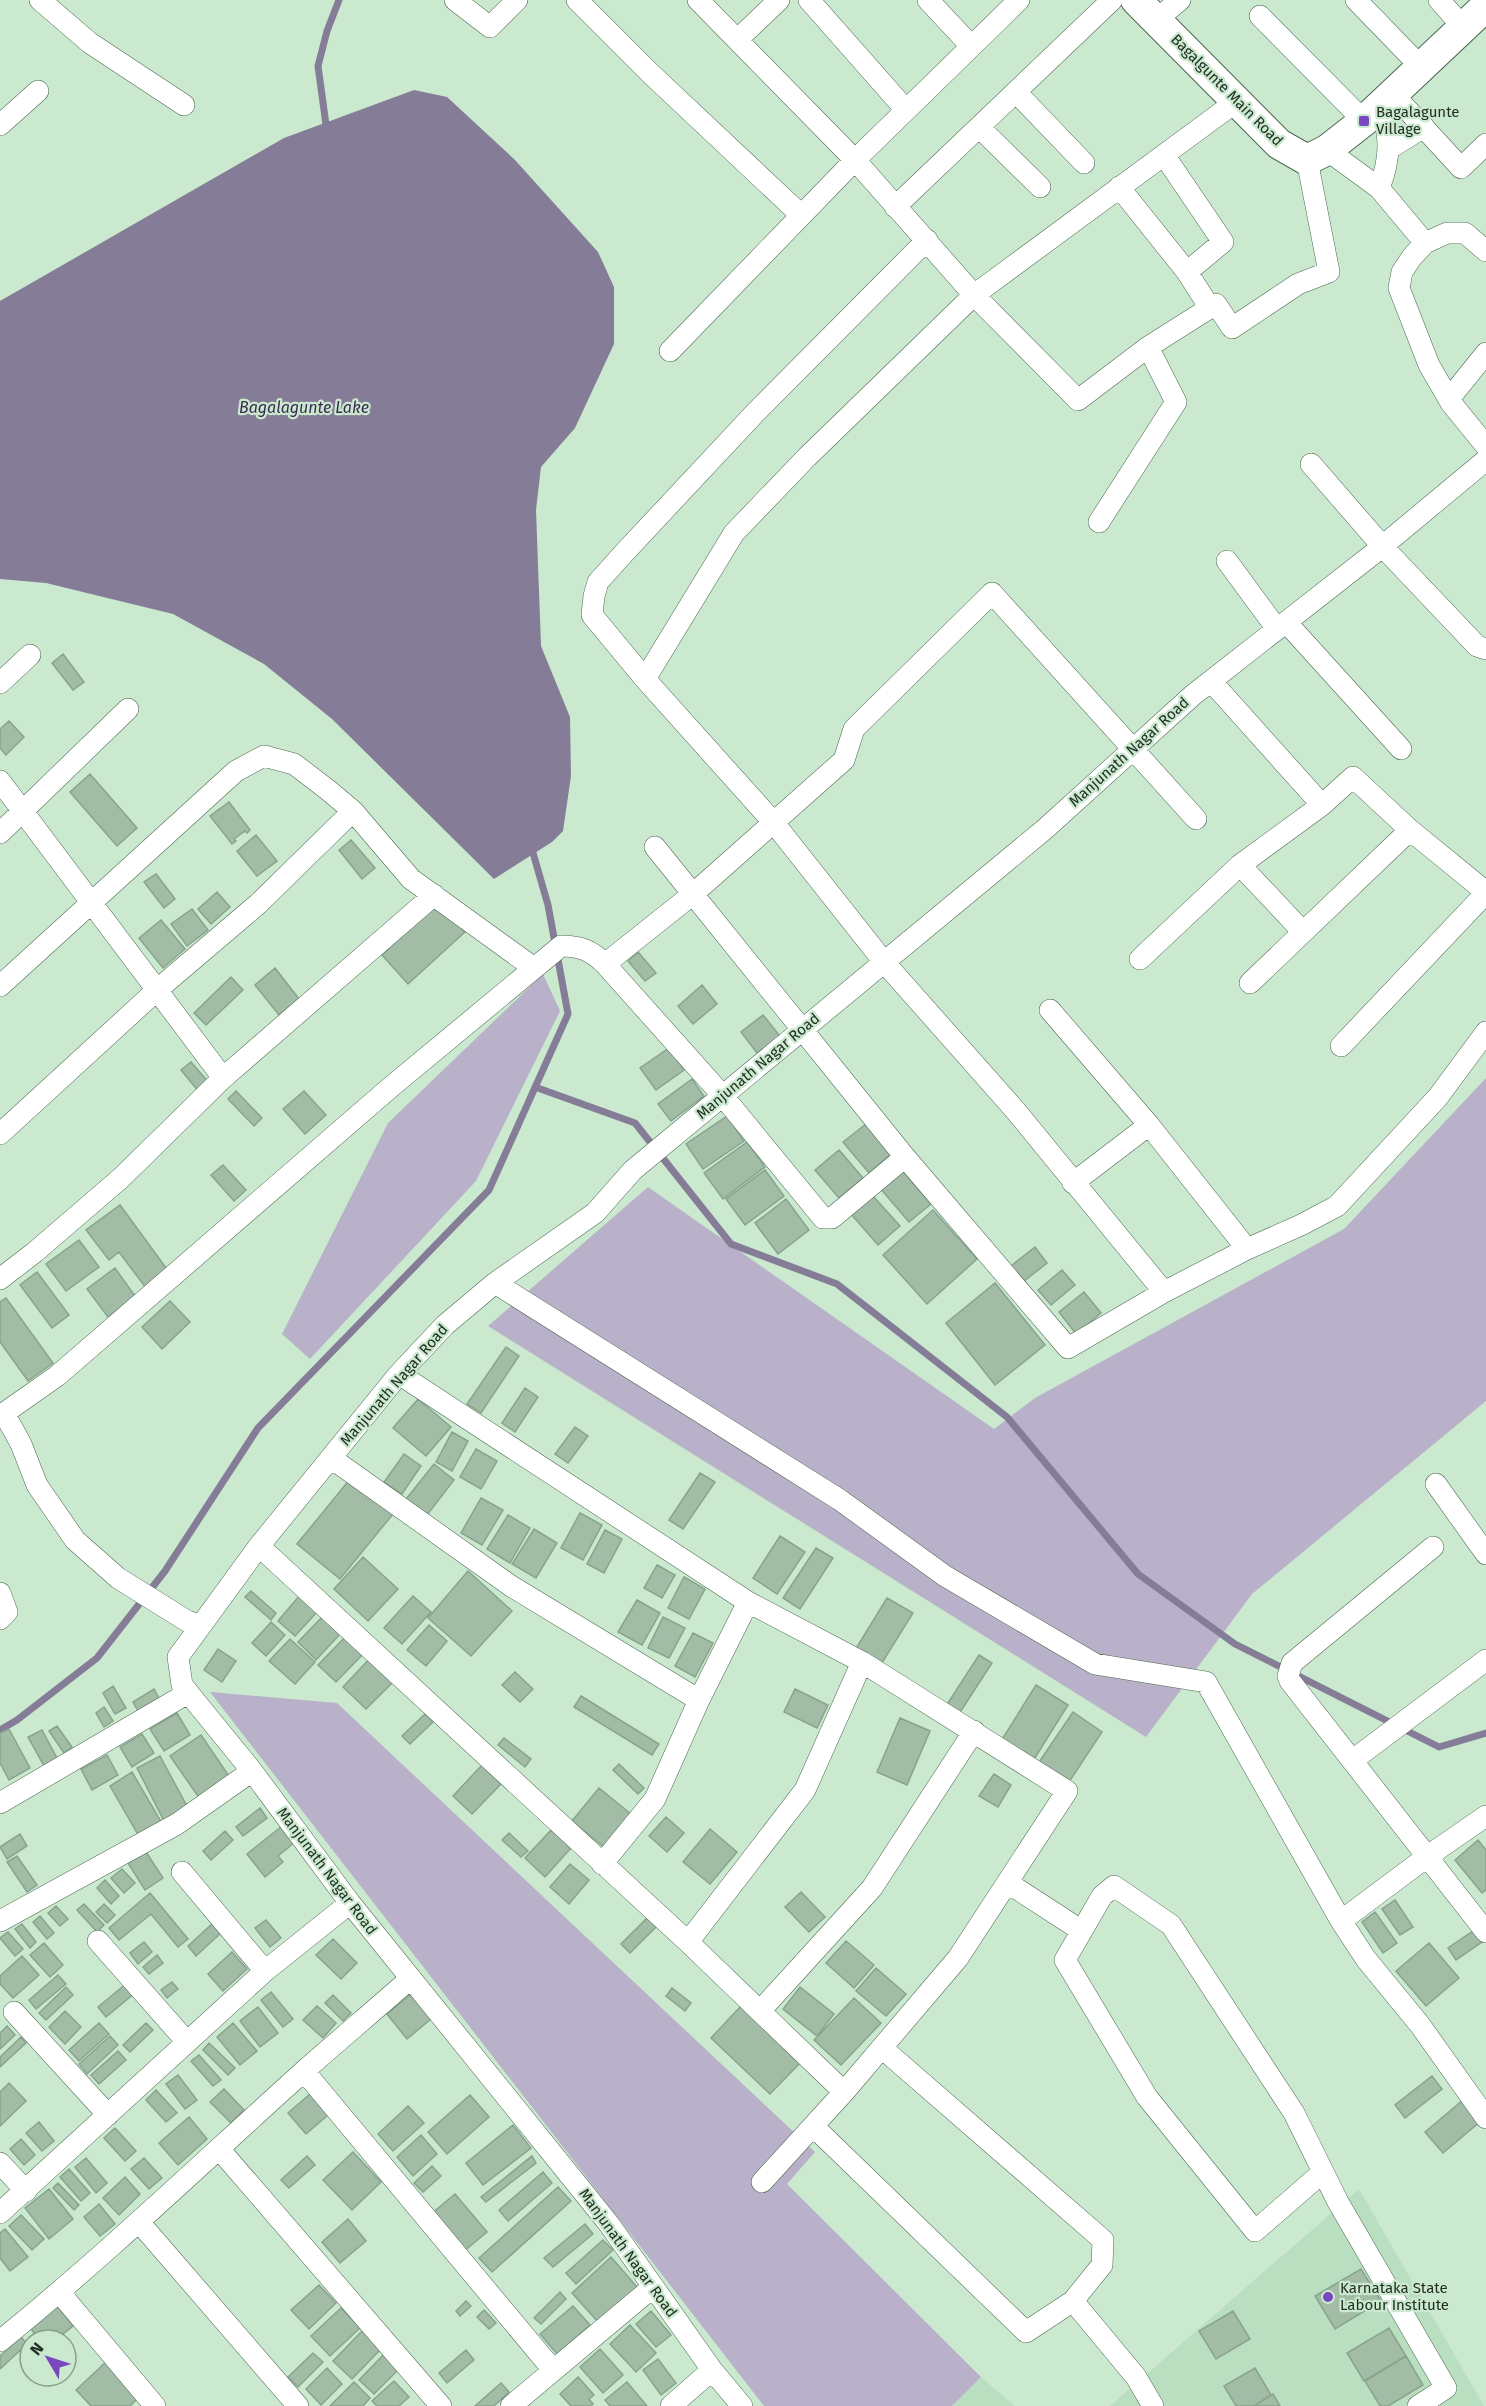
<svg xmlns="http://www.w3.org/2000/svg" width="1486" height="2406" font-family="'Fira Sans',sans-serif">
<style>
.built{fill:#badfc0}
.green{fill:#b9b1c9}
.water{fill:#857d97}
.lines{fill:none;stroke-linecap:round;stroke-linejoin:round}
.stream{stroke:#857d97;stroke-width:7}
.building{fill:#a3bca6;stroke:#87a48c;stroke-width:1.5}
.street-casing{stroke:#4d6852;stroke-width:22}
.secondary-casing{stroke:#4d6852;stroke-width:32}
.street{stroke:#fff;stroke-width:21}
.secondary{stroke:#fff;stroke-width:30}
.poi-dot{fill:#7947be;stroke:#cae9ce;stroke-width:2}
.labels{text-anchor:middle;dominant-baseline:central;stroke-width:4.5;stroke-linejoin:round;paint-order:stroke}
.street-label{font-size:15px;fill:#232f25;stroke:#cae9ce}
.poi-label{font-size:15px;fill:#232f25;stroke:#cae9ce;text-anchor:start}
.water-label{font-size:16px;font-style:italic;fill:#392a52;stroke:#cae9ce}
</style>
<rect width="100%" height="100%" fill="#cae9ce"/>
<path class="built" d="M1359,2189L1484,2406H1110Z
M981,2377L1015,2406H952Z"/>
<path class="green" d="M543,974L560,1011L476,1181L310,1359L282,1334L388,1123Z
M1486,1078V1401L1252,1594L1146,1737L488,1326L648,1187L994,1429L1035,1398L1344,1229Z
M210,1692L337,1703L815,2152L787,2184L981,2377L952,2406H764Z"/>
<path class="water" d="M414,90L447,97L515,160L598,252L614,287V344L575,428L541,467L536,510L541,646L570,717L571,776L563,831L552,842L494,879L332,719L264,664L173,614L46,583L0,579V301L284,138Z"/>
<g class="lines">
<path class="stream" d="M327,132L318,66L327,31L339,0
M535,1087L635,1123L731,1244L837,1284L1007,1417L1138,1574L1235,1644L1439,1747L1486,1733
M0,1730L17,1720L97,1658L165,1571L258,1428L489,1190L568,1014L548,905L531,846"/>
</g>
<path class="building" d="M63,654L84,682L73,690L52,663Z
M9,721L24,737L6,755L0,748V729Z
M90,774L137,828L117,846L70,792Z
M229,802L250,830L247,833L245,831L234,839L236,841L232,844L210,816Z
M256,835L277,861L257,876L237,851Z
M351,840L375,868L362,879L339,850Z
M156,874L175,899L164,908L144,882Z
M217,892L230,907L211,924L198,909Z
M438,903L465,932L408,984L382,955Z
M192,909L208,930L187,946L171,924Z
M161,920L185,949L163,968L139,938Z
M638,952L656,973L645,981L628,961Z
M275,968L299,999L279,1015L255,985Z
M231,977L243,990L206,1025L194,1013Z
M702,985L717,1004L693,1024L678,1006Z
M763,1015L780,1036L757,1053L741,1032Z
M669,1048L684,1070L656,1090L640,1068Z
M191,1062L209,1083L199,1092L181,1070Z
M692,1079L704,1096L671,1121L658,1104Z
M236,1091L262,1118L254,1126L228,1099Z
M304,1091L326,1115L305,1134L283,1109Z
M727,1116L744,1141L703,1169L686,1144Z
M866,1124L891,1154L869,1173L843,1142Z
M747,1142L765,1167L723,1199L704,1173Z
M839,1150L863,1178L839,1198L815,1170Z
M223,1165L246,1190L234,1201L211,1175Z
M765,1170L784,1196L745,1225L726,1199Z
M902,1170L931,1204L909,1222L880,1188Z
M872,1195L900,1226L878,1245L851,1214Z
M786,1199L809,1230L778,1254L755,1223Z
M120,1205L172,1276L149,1292L119,1252L109,1260L86,1230Z
M933,1210L977,1259L927,1304L883,1255Z
M79,1240L99,1267L66,1291L46,1264Z
M1035,1247L1047,1263L1023,1282L1011,1266Z
M115,1268L135,1296L108,1317L87,1289Z
M1062,1270L1075,1285L1051,1305L1038,1290Z
M37,1272L69,1315L52,1328L20,1285Z
M995,1283L1045,1345L995,1385L946,1323Z
M1084,1292L1101,1313L1076,1334L1059,1312Z
M6,1298L53,1363L28,1381L0,1342V1302Z
M170,1301L190,1322L162,1349L142,1327Z
M506,1347L519,1356L481,1413L467,1404Z
M525,1388L538,1397L515,1432L502,1423Z
M418,1399L451,1427L426,1456L393,1428Z
M575,1427L588,1436L568,1463L555,1454Z
M452,1432L468,1441L452,1471L436,1462Z
M476,1449L497,1461L481,1489L460,1477Z
M404,1454L421,1466L402,1494L384,1482Z
M434,1464L454,1480L427,1515L406,1499Z
M700,1473L715,1482L683,1529L669,1520Z
M350,1479L393,1514L340,1579L297,1544Z
M481,1498L503,1510L482,1545L461,1533Z
M580,1513L602,1525L583,1560L561,1548Z
M508,1515L530,1528L510,1563L487,1549Z
M534,1529L557,1543L536,1578L512,1564Z
M605,1530L622,1539L604,1573L587,1564Z
M780,1536L805,1552L777,1594L753,1578Z
M816,1548L833,1558L800,1609L783,1598Z
M363,1557L398,1589L368,1621L334,1589Z
M657,1565L675,1575L662,1598L644,1588Z
M468,1571L512,1611L471,1656L428,1618Z
M684,1577L705,1589L689,1619L668,1608Z
M251,1591L276,1613L271,1620L245,1597Z
M300,1595L318,1611L295,1636L278,1621Z
M413,1596L431,1612L402,1644L384,1628Z
M887,1598L913,1613L880,1666L855,1650Z
M637,1600L660,1613L642,1645L618,1632Z
M322,1617L340,1634L316,1660L298,1642Z
M663,1617L685,1628L669,1658L648,1648Z
M271,1622L285,1635L266,1656L252,1643Z
M429,1625L447,1641L426,1666L407,1650Z
M693,1633L713,1643L695,1677L675,1666Z
M348,1634L366,1651L336,1682L318,1665Z
M290,1639L315,1662L295,1684L269,1661Z
M218,1649L236,1661L222,1682L204,1670Z
M979,1655L992,1663L959,1714L946,1706Z
M372,1656L396,1679L366,1709L343,1687Z
M515,1672L533,1689L520,1702L502,1685Z
M1036,1685L1068,1705L1033,1761L1001,1741Z
M113,1686L126,1708L115,1714L103,1693Z
M154,1689L159,1698L138,1711L133,1702Z
M795,1689L828,1705L817,1728L784,1712Z
M581,1696L659,1744L652,1755L574,1707Z
M104,1707L113,1721L104,1727L96,1713Z
M1073,1712L1102,1732L1067,1785L1037,1765Z
M177,1713L190,1735L164,1751L150,1729Z
M425,1714L433,1722L410,1744L402,1736Z
M900,1718L930,1731L907,1785L877,1772Z
M57,1726L72,1747L64,1753L49,1731Z
M9,1729L30,1768L9,1780L0,1763V1733Z
M42,1730L57,1758L44,1766L28,1737Z
M142,1734L154,1753L132,1767L120,1747Z
M201,1735L231,1779L200,1799L170,1756Z
M504,1738L531,1759L525,1767L498,1745Z
M107,1755L118,1775L92,1790L81,1769Z
M160,1756L188,1808L164,1821L137,1768Z
M619,1764L644,1788L638,1794L613,1770Z
M482,1765L501,1784L472,1814L453,1796Z
M132,1772L163,1825L140,1838L110,1786Z
M994,1774L1011,1785L998,1807L979,1796Z
M599,1788L631,1814L604,1847L572,1821Z
M260,1808L267,1818L243,1836L236,1827Z
M666,1817L684,1833L667,1852L649,1836Z
M282,1826L295,1842L278,1856L283,1862L265,1877L247,1854Z
M710,1829L737,1852L710,1884L683,1862Z
M551,1830L571,1848L545,1877L525,1858Z
M225,1831L233,1840L211,1860L203,1851Z
M509,1833L528,1851L521,1857L502,1840Z
M20,1834L27,1846L7,1859L0,1847Z
M1478,1840L1486,1850V1890L1482,1893L1455,1860Z
M146,1852L163,1878L145,1890L128,1863Z
M17,1856L37,1885L27,1892L7,1862Z
M570,1864L589,1880L569,1904L550,1887Z
M122,1869L135,1883L124,1893L111,1878Z
M105,1880L119,1896L111,1904L97,1888Z
M801,1892L825,1917L809,1932L785,1907Z
M150,1893L188,1939L178,1947L151,1914L119,1940L109,1928Z
M1395,1900L1413,1927L1400,1935L1382,1909Z
M84,1904L104,1925L97,1932L77,1910Z
M104,1904L115,1915L107,1923L96,1912Z
M56,1906L68,1919L60,1926L48,1913Z
M1375,1912L1397,1943L1383,1953L1362,1922Z
M40,1916L54,1933L47,1939L33,1922Z
M647,1918L656,1927L630,1953L621,1944Z
M266,1920L281,1938L270,1947L255,1928Z
M214,1922L223,1931L196,1956L188,1946Z
M22,1924L36,1942L30,1948L15,1929Z
M1473,1931L1482,1942L1456,1960L1448,1948Z
M8,1932L23,1949L15,1956L0,1938Z
M333,1939L357,1963L341,1979L316,1955Z
M846,1941L874,1965L854,1988L826,1963Z
M144,1942L152,1952L138,1964L130,1953Z
M44,1943L63,1965L50,1977L30,1955Z
M1429,1943L1459,1978L1426,2006L1396,1971Z
M232,1952L247,1969L223,1991L208,1974Z
M157,1955L163,1963L149,1974L143,1967Z
M22,1956L39,1975L13,1998L0,1984V1976Z
M876,1968L906,1994L886,2016L856,1991Z
M58,1975L66,1984L36,2009L29,2000Z
M172,1982L178,1989L167,1998L161,1990Z
M127,1983L135,1993L106,2017L98,2007Z
M66,1987L73,1995L46,2020L39,2013Z
M800,1987L834,2014L817,2036L783,2009Z
M672,1988L691,2003L685,2011L666,1996Z
M271,1992L293,2019L283,2027L261,2000Z
M411,1994L431,2019L407,2039L387,2014Z
M333,1995L351,2013L343,2021L325,2003Z
M854,1998L881,2023L841,2065L814,2040Z
M317,2006L336,2023L323,2038L303,2020Z
M741,2006L800,2063L770,2094L711,2038Z
M258,2007L278,2033L260,2047L240,2021Z
M65,2011L81,2027L65,2044L49,2027Z
M99,2023L109,2034L79,2061L69,2050Z
M146,2023L153,2030L130,2052L123,2045Z
M233,2023L257,2051L240,2065L217,2037Z
M7,2026L15,2035L0,2049V2033Z
M110,2036L118,2045L87,2074L79,2064Z
M21,2037L26,2043L0,2067V2057Z
M209,2043L235,2068L228,2075L203,2050Z
M118,2051L126,2060L99,2084L91,2075Z
M199,2055L221,2080L213,2086L191,2061Z
M178,2075L197,2100L185,2109L166,2084Z
M1432,2076L1442,2089L1405,2118L1395,2105Z
M9,2083L26,2101L0,2126V2092Z
M224,2089L244,2110L231,2123L210,2102Z
M156,2090L177,2113L166,2122L146,2100Z
M310,2094L328,2115L306,2134L288,2113Z
M470,2095L489,2117L447,2154L428,2132Z
M1463,2100L1481,2121L1443,2153L1425,2132Z
M408,2106L424,2123L393,2151L378,2134Z
M189,2117L207,2139L178,2165L159,2143Z
M39,2122L54,2141L42,2151L26,2133Z
M513,2125L531,2148L483,2185L466,2163Z
M115,2128L136,2151L125,2161L104,2138Z
M421,2135L437,2154L413,2176L397,2157Z
M21,2139L35,2155L24,2165L10,2149Z
M353,2152L381,2182L352,2210L323,2180Z
M307,2156L315,2165L289,2188L281,2180Z
M532,2156L536,2163L486,2202L481,2197Z
M86,2158L107,2183L96,2193L75,2167Z
M144,2158L162,2178L149,2189L131,2169Z
M432,2166L441,2176L423,2192L414,2183Z
M69,2169L90,2193L81,2201L60,2177Z
M543,2172L552,2183L508,2221L499,2210Z
M125,2177L140,2194L119,2215L103,2198Z
M58,2183L79,2205L74,2210L53,2188Z
M558,2187L571,2201L492,2272L479,2258Z
M49,2189L73,2219L49,2239L25,2208Z
M455,2194L487,2232L463,2252L431,2214Z
M99,2204L115,2224L100,2236L84,2217Z
M21,2215L44,2239L32,2250L9,2226Z
M348,2219L366,2241L340,2263L322,2242Z
M585,2224L593,2234L553,2267L544,2258Z
M5,2229L28,2257L10,2271L0,2258V2233Z
M603,2240L613,2250L576,2284L566,2273Z
M611,2257L637,2287L598,2322L572,2293Z
M1361,2269L1381,2301L1335,2329L1315,2296Z
M319,2285L336,2303L309,2329L291,2310Z
M560,2292L566,2299L541,2324L534,2318Z
M466,2301L471,2306L460,2316L456,2311Z
M54,2302L73,2326L55,2340H40L27,2324Z
M573,2306L590,2325L557,2354L540,2334Z
M341,2308L360,2328L330,2356L311,2336Z
M484,2310L496,2323L489,2329L477,2317Z
M651,2311L671,2335L656,2347L636,2324Z
M1233,2311L1250,2339L1216,2359L1199,2331Z
M630,2325L656,2353L636,2372L610,2344Z
M1389,2328L1406,2356L1364,2381L1347,2353Z
M363,2330L381,2349L352,2379L333,2361Z
M21,2337L27,2344L0,2369V2356Z
M600,2349L623,2375L603,2393L580,2367Z
M466,2350L474,2360L447,2383L439,2373Z
M386,2352L401,2367L374,2394L359,2380Z
M313,2353L323,2362L298,2387L288,2377Z
M1406,2356L1423,2385L1388,2406H1380L1365,2381Z
M658,2359L676,2383L661,2395L643,2370Z
M107,2361L140,2396L130,2406H91L76,2390Z
M327,2368L342,2384L321,2405L306,2389Z
M1255,2368L1271,2395L1254,2406H1236L1224,2386Z
M578,2377L594,2395L589,2399L593,2404L591,2406H571L560,2394Z
M394,2381L409,2397L399,2406H377L372,2401Z
M354,2382L370,2398L363,2406H330Z
M627,2382L647,2406H610L605,2400Z
M501,2383L509,2392L494,2406H475Z
M1273,2394L1280,2406H1254L1271,2395Z"/>
<g class="lines">
<g class="street-casing">
<path id="street" d="M40,0L90,43L184,105
M455,0L490,27L517,0
M577,0L651,74L801,215
M698,0L855,160L974,295L1078,400L1148,347L1216,304L1232,328L1298,284L1329,272L1307,160
M809,0L906,110
M928,0L971,46
M1356,0L1421,67
M1439,0L1463,27
M1260,16L1364,121
M1156,20L1180,0
M737,40L779,0
M1016,92L1084,163
M1393,94L1461,168L1486,144
M0,125L38,91
M979,127L1040,187
M1390,148L1424,127
M1327,150L1379,188L1425,243
M1164,155L1223,242L1187,272
M1119,187L1187,272L1210,308
M1379,188C1392,156 1389,137 1382,104
M895,207L1112,0
M927,240L755,413L624,553L598,582L594,596L592,615L645,679L774,823L884,962L1015,1110L1164,1292
M1486,251L1465,233H1447L1425,243L1412,257L1402,272L1399,288L1429,365L1451,403L1486,446
M670,351L855,160L1019,0
M1449,399L1486,353
M1311,464L1383,547L1477,646L1486,649
M1099,522L1176,402L1148,347
M1227,561L1277,629
M1286,622L1401,749
M645,679L734,533L807,457L974,295L1237,101
M1211,681L1322,805
M0,683L30,655
M0,781L223,1078
M0,833L128,709
M655,847L905,1157L1068,1348L1164,1292L1247,1249L1301,1225L1337,1206L1438,1097L1486,1032
M1240,865L1303,932
M1140,959L1240,865L1322,805L1353,777L1410,830L1486,892
M605,964L693,894L844,760L854,729L992,593L1196,819
M1250,983L1410,830
M0,986L236,771L264,756L294,764L328,790L353,811L411,879L534,968
M1050,1010L1149,1125L1247,1249
M1341,1046L1486,893
M0,1134L157,990L258,904L353,811
M1073,1183L1149,1125
M0,1279L35,1252L121,1178L223,1078L434,895
M495,1283L840,1500L945,1576L1095,1664L1206,1682L1341,1921L1366,1959L1420,2025L1486,2118
M399,1374L748,1602L862,1662L1067,1791L958,1958L844,2092L762,2182
M4,1413L21,1444L37,1485L75,1540L118,1578L187,1621L199,1625
M0,1416L57,1376L392,1086L561,946C580,946 591,950 605,964L722,1095L823,1218H832L905,1157
M331,1458L511,1586L699,1700
M1436,1484L1486,1554
M259,1546L688,1942L844,2092
M1433,1547L1292,1663L1288,1676L1290,1681L1486,1932
M0,1593L7,1612L0,1619
M1353,1760L1486,1660
M0,1803L188,1693
M602,1864L655,1799L699,1700L748,1602
M182,1872L265,1971
M1008,1883L1082,1931
M0,1921L177,1824L252,1771
M1341,1921L1428,1856L1486,1816
M98,1941L187,2042
M688,1942L805,1790L862,1662
M760,2011L872,1888L974,1731
M14,2012L108,2115
M882,2048L1103,2240L1102,2265L1073,2301L1136,2377L1153,2406
M304,2071L553,2370
M813,2126L1026,2332L1073,2301
M220,2150L441,2406
M0,2163L26,2191
M1323,2172L1255,2231L1147,2097L1065,1960L1102,1896L1114,1886L1171,1925L1294,2113L1338,2202L1446,2388L1418,2406
M0,2213L265,1971L350,1903
M139,2222L298,2406
M60,2293L155,2406
M0,2341C105,2256 203,2162 304,2071C339,2040 376,2009 411,1978
M511,2406L653,2287
M671,2406L712,2370
M742,2406L712,2370L609,2224L350,1903L252,1771L182,1685L178,1657L259,1546L399,1374L445,1325L495,1283L595,1213L633,1170L1045,829L1193,695L1373,554L1486,460"/>
</g>
<g class="secondary-casing">
<path id="secondary" d="M1136,0L1279,144L1307,160L1327,150L1364,121L1486,6"/>
</g>
<use href="#street" class="street"/>
<use href="#secondary" class="secondary"/>
</g>
<g class="poi-dot">
<rect x="1358" y="115" width="12" height="12" rx="3"/>
<circle cx="1328" cy="2297" r="6"/>
</g>
<g class="labels">
<g class="street-label">
<text transform="translate(1227 90) rotate(45)">Bagalgunte Main Road</text>
<text transform="translate(1129 752) rotate(-42)">Manjunath Nagar Road</text>
<text transform="translate(758 1066) rotate(-40)">Manjunath Nagar Road</text>
<text transform="translate(394 1385) rotate(-49)">Manjunath Nagar Road</text>
<text transform="translate(327 1871) rotate(53)">Manjunath Nagar Road</text>
<text transform="translate(628 2253) rotate(54)">Manjunath Nagar Road</text>
</g>
<g class="poi-label">
<text x="1376" y="112">Bagalagunte<tspan x="1376" dy="17">Village</tspan></text>
<text x="1340" y="2288">Karnataka State<tspan x="1340" dy="17">Labour Institute</tspan></text>
</g>
<g class="water-label">
<text x="304" y="407">Bagalagunte Lake</text>
</g>
</g>
<g transform="translate(48 2358) rotate(309)"><circle r="28" fill="#cae9ce" stroke="#879f8a" stroke-width="1.5"/>
<path d="M0-4.5L10 22L0 15L-10 22Z" fill="#7947be"/>
<text y="-9" font-size="16" font-weight="bold" text-anchor="middle" fill="#232f25">N</text>
</g>
</svg>
